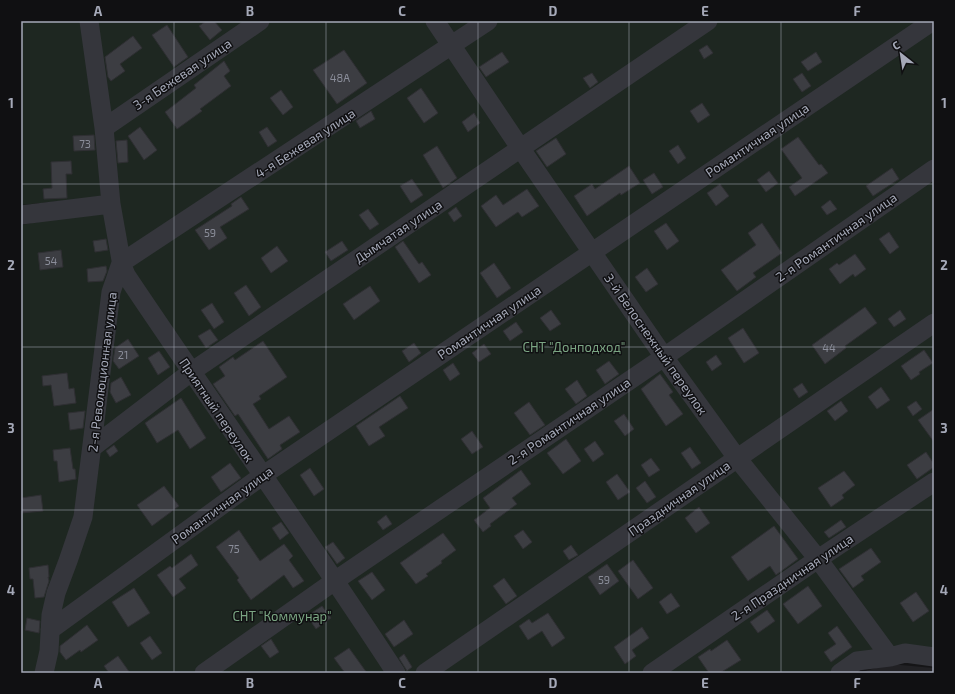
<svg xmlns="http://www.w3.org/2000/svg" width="955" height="694" font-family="'Exo 2',sans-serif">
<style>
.built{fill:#212124}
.green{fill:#1e2721}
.building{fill:#3c3d42;stroke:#2f2f33}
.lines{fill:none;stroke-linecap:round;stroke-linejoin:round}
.minor{stroke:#35363c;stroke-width:19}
.grid{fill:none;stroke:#a5a9b8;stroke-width:1;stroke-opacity:0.55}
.labels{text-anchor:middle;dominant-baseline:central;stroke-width:3;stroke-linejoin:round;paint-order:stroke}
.number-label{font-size:11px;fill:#8b8e9a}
.street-label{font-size:13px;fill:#a5a9b8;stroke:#101012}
.park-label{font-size:13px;fill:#7ba583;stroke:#101012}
.neatline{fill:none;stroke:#a5a9b8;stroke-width:1.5}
.grid-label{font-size:13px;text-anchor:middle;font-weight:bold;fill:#a5a9b8}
</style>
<rect width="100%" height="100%" fill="#151517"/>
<path class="built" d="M890,664L934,668V673H858Z"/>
<path class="green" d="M21,21H934V663L867,658L846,673H21V225L77,215L73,200L21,205Z"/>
<path class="building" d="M206,21H214L222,30L210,40L199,26Z
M167,25L188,57L174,67L152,35Z
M133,36L142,48L120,64L125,71L111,81L108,77L105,57Z
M707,45L713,53L704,59L699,50Z
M344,50L367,83L337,104L313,70Z
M502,52L509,62L486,77L479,67Z
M816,52L822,62L808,71L801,62Z
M224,61L230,71L224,76L231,86L200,109L202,111L177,129L165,112L196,88L194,85Z
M592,73L598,82L590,88L583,78Z
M802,73L811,86L802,92L793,79Z
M421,88L438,113L424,123L407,98Z
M281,90L293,107L283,115L270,98Z
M702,103L710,115L698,123L690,111Z
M371,111L375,119L360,128L356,121Z
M474,113L480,123L468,132L462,122Z
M140,127L157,150L144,160L128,136Z
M267,127L277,141L268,147L259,132Z
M94,135L95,150L74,151L73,136Z
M798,137L819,165L821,164L828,173L795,196L789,187L802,178L781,149Z
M556,138L566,154L547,167L536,151Z
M127,140L128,162L118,163L116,141Z
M678,145L686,158L678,164L669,151Z
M437,146L457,178L443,188L423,155Z
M71,161L72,174H66L67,198L44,199L43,189L52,188L51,162Z
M629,166L640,183L621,195L620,193L587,216L574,196L592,184L595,189Z
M892,168L899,179L873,196L866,186Z
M769,171L778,183L766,192L757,180Z
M654,173L663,187L652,194L643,180Z
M412,179L423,195L411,203L400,186Z
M720,184L729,196L716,206L707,193Z
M527,189L539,206L522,217L518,212L496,227L481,206L496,195L503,205Z
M241,197L249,209L220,227L227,238L209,250L195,230L232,206L231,204Z
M830,200L837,209L827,215L821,207Z
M456,207L462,216L454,222L448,213Z
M368,209L379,224L370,230L359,215Z
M666,223L679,241L667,250L654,231Z
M762,223L782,253L753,273L756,277L737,291L721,270L756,245L748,233Z
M889,232L899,247L890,254L879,239Z
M106,239L108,250L95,252L93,241Z
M342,241L348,250L331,261L325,252Z
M403,241L419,264L422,262L431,275L419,283L395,247Z
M277,246L288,261L271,273L261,258Z
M61,250L63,267L40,270L38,253Z
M855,254L866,269L855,277L853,274L840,284L829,269L837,263L839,265Z
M494,263L511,288L497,298L480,273Z
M106,266L107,271L103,281L88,282L87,269Z
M647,268L658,284L646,292L635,277Z
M246,285L261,307L249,316L234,293Z
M370,286L380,301L354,320L343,304Z
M212,303L224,322L214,329L201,310Z
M865,307L877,323L845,346L846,348L825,364L812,345Z
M551,310L561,324L550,331L540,318Z
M900,310L906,319L894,327L888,319Z
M516,322L523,332L510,341L503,331Z
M743,328L759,353L744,363L728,338Z
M210,329L218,340L206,348L198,336Z
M128,339L139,356L119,369L113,361L115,348Z
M263,341L287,377L259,396L261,399L253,404L269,429L289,416L300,432L280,445L282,449L268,459L238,414L235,416L213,384L225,376L219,367L233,357L235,360Z
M414,343L421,353L409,362L402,351Z
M484,344L491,354L479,362L472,353Z
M924,350L933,363L919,372L920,374L911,380L901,366Z
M159,351L170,367L158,375L148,358Z
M716,355L722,364L712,371L706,362Z
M609,361L619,374L605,384L596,370Z
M453,363L460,374L450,381L443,370Z
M67,373L69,389L74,388L76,403L54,406L51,385L43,386L42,376Z
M660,374L673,392L669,395L683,414L666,426L641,389Z
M121,377L131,395L116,403L110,392L111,383Z
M577,380L587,396L576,404L565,389Z
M802,383L808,392L799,398L793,389Z
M881,387L890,400L877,409L868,397Z
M400,396L408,408L379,427L385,436L369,446L356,426Z
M181,398L206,438L190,449L178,430L157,443L145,423Z
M841,401L848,411L835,421L827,411Z
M916,401L922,409L913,416L907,407Z
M529,402L545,425L530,435L514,413Z
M934,409V442L918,420Z
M85,411L83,428L70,430L68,413Z
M624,414L634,429L625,436L614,421Z
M472,431L483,447L472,454L461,439Z
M566,439L581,461L563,474L547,453Z
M595,441L604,454L593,462L584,449Z
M114,445L118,451L110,457L106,451Z
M690,447L701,463L692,469L681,453Z
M70,448L73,469H75L76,479L59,482L57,461H54L53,450Z
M926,452L934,464V467L917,479L907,465Z
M651,458L660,470L649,477L641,465Z
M230,463L241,478L221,492L211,477Z
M310,468L324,489L314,496L300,475Z
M521,470L531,484L512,498L517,504L490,524L491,526L483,532L474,520L490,508L483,498Z
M844,471L855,485L842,495L844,498L831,507L818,488Z
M617,474L630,492L618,500L606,482Z
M645,481L656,497L647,503L636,488Z
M164,486L179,506L152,526L137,505Z
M41,495L43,511L21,513V498Z
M699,507L710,523L696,533L685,518Z
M386,515L392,524L383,530L377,522Z
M841,520L846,527L829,538L824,532Z
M281,522L289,533L280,540L272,528Z
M774,526L798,559L776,575L770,566L748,581L731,557Z
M239,530L260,561L284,544L293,556L289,560L304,581L293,588L284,575L251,600L237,580L239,578L216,547Z
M523,530L532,542L523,549L514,536Z
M443,533L456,550L441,561L442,563L426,574L428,576L416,584L400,563Z
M333,542L345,558L337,564L325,547Z
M571,545L578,555L569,560L563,551Z
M871,548L881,562L861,576L864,580L853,588L839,569Z
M191,554L198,565L179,579L186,588L173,597L157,575L170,566L172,568Z
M633,560L653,588L638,599L618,571Z
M607,564L619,581L600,595L588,577Z
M48,565L49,577H48L49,581L44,597L35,598L33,579H30L29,568Z
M372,572L385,590L372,600L358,581Z
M504,578L517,596L506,604L493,586Z
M808,586L822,606L798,624L783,604Z
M134,588L150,613L128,627L112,602Z
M916,592L929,611L913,622L900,603Z
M671,593L680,606L667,614L659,602Z
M322,606L331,618L316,629L307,616Z
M767,610L775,621L758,633L750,622Z
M548,613L565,638L552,647L542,631L528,640L519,626L529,619L532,623Z
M27,618L40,621L39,633L25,630Z
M404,620L413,634L394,647L385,634Z
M87,625L98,640L81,652L80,650L66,660L60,652V646Z
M837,626L852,647L831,662L824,652L836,644L828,633Z
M642,627L649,638L632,650L636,656L625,664L614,647Z
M150,636L162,653L152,660L140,643Z
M271,639L279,652L270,658L261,646Z
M727,640L741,660L720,673H709L698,657L710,649L711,651Z
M349,648L367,673H345L334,658Z
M404,654L412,667L407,671L399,658Z
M118,656L130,673H109L104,666Z"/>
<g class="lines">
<path class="minor" d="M435,21L521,149L664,357L737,458L818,559L890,657
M104,128L260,21
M21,215L111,204
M93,447L191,372L708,21
M50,630L262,476L933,21
M44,673L49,651L51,615L56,593L68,561L83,517L111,292L121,263V260L111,204L104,128L89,21
M204,673L336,580L664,357L934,169
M396,673C309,539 215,408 126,275L121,263L488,21
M425,673L934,323
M652,673L818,559L934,482
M840,673L857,661L890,657L905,653L934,657"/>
</g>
<path class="grid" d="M174,21V673M326,21V673M478,21V673M629,21V673M781,21V673M21,184H934M21,347H934M21,510H934"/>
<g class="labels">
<g class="number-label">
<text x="340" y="77">48А</text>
<text x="85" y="143">73</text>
<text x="210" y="232">59</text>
<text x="51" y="260">54</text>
<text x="829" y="347">44</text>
<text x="123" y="354">21</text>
<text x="234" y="548">75</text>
<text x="604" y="579">59</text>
</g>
<g class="street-label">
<text transform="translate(182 74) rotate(-34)">3-я Бежевая улица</text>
<text transform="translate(757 140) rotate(-34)">Романтичная улица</text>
<text transform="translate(305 143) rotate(-33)">4-я Бежевая улица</text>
<text transform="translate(398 231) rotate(-34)">Дымчатая улица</text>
<text transform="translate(836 237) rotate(-35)">2-я Романтичная улица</text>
<text transform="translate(489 322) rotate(-34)">Романтичная улица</text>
<text transform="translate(656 344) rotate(55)">3-й Белоснежный переулок</text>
<text transform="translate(102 372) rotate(-83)">2-я Революционная улица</text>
<text transform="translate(217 410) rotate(56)">Приятный переулок</text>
<text transform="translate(569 421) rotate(-34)">2-я Романтичная улица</text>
<text transform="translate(679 498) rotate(-35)">Праздничная улица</text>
<text transform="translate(222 505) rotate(-36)">Романтичная улица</text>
<text transform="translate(792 577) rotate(-34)">2-я Праздничная улица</text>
</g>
<g class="park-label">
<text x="574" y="347">СНТ "Донподход"</text>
<text x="282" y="616">СНТ "Коммунар"</text>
</g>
</g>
<rect width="955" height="694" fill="none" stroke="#101012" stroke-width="44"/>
<g transform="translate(901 54) rotate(330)" stroke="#101012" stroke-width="3" paint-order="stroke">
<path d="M0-3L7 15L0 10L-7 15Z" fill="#a5a9b8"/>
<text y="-6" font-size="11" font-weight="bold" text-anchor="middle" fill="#a5a9b8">С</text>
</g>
<rect x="22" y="22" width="911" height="650" class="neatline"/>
<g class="grid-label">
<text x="98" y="16">A</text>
<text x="250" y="16">B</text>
<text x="402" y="16">C</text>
<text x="553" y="16">D</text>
<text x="705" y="16">E</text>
<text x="857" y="16">F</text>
<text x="11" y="108">1</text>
<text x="944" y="108">1</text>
<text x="11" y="270">2</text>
<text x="944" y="270">2</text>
<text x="11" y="433">3</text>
<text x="944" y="433">3</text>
<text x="11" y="595">4</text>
<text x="944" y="595">4</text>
<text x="98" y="688">A</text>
<text x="250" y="688">B</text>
<text x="402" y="688">C</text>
<text x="553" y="688">D</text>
<text x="705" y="688">E</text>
<text x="857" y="688">F</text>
</g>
</svg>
